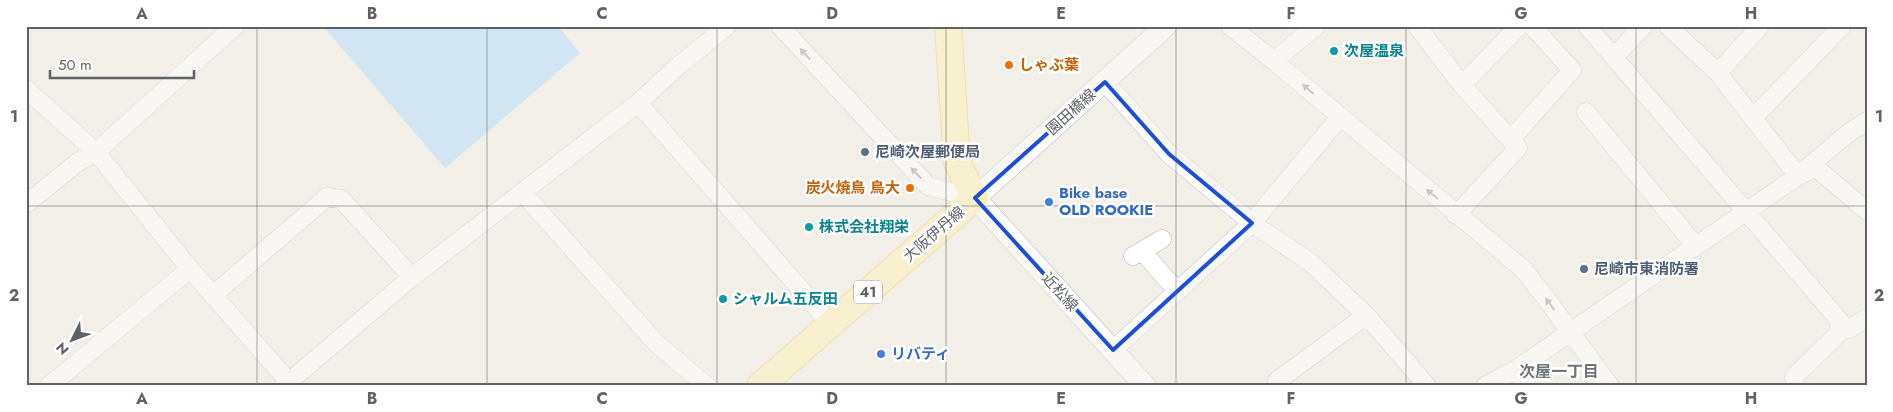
<svg xmlns="http://www.w3.org/2000/svg" width="1893" height="412" font-family="Jost,'Noto Sans JP',sans-serif">
<style>
.water{fill:#aadaff}
.lines{fill:none;stroke-linecap:round;stroke-linejoin:round}
.minor-casing{stroke:#b5b8bc;stroke-width:19}
.tertiary-casing{stroke:#b5b8bc;stroke-width:22}
.primary-casing{stroke:#f2c960;stroke-width:28}
.minor{stroke:#fff;stroke-width:18}
.tertiary{stroke:#fff;stroke-width:21}
.primary{stroke:#fff2af;stroke-width:26}
.oneway{fill:#979a9d}
.marked{fill:none;stroke:#1d4ed8;stroke-width:4;stroke-linejoin:round}
.grid{fill:none;stroke:#5f6368;stroke-width:1;stroke-opacity:0.55}
.culture-dot{fill:#0f9aa8;stroke:#fff;stroke-width:2}
.food-dot{fill:#e8710a;stroke:#fff;stroke-width:2}
.service-dot{fill:#5c6f8a;stroke:#fff;stroke-width:2}
.shop-dot{fill:#3f7fe0;stroke:#fff;stroke-width:2}
.labels{text-anchor:middle;dominant-baseline:central;stroke-width:5;stroke-linejoin:round;paint-order:stroke}
.shield{fill:#fff;stroke:#8f9295;stroke-width:1}
.shield-label{font-size:14px;font-weight:bold;fill:#5f6368}
.culture-label{font-size:15px;font-weight:bold;fill:#0d838f;stroke:#fff;text-anchor:start}
.food-label{font-size:15px;font-weight:bold;fill:#c56008;stroke:#fff;text-anchor:start}
.street-label{font-size:15px;fill:#5f6368;stroke:#fff}
.service-label{font-size:15px;font-weight:bold;fill:#4e5e75;stroke:#fff;text-anchor:start}
.shop-label{font-size:15px;font-weight:bold;fill:#366cbe;stroke:#fff;text-anchor:start}
.neighbourhood-label{font-size:16px;font-weight:bold;fill:#70757a;stroke:#fff}
.neatline{fill:none;stroke:#5f6368;stroke-width:2}
.grid-label{font-size:16px;text-anchor:middle;font-weight:bold;fill:#5f6368}
</style>
<rect width="100%" height="100%" fill="#f1efe8"/>
<path class="water" d="M323,26H558L580,53L445,168Z"/>
<g class="lines">
<g class="minor-casing">
<path id="minor" d="M780,26L928,186L975,198
M1230,26L1274,61L1523,269L1548,301L1610,386
M1417,26L1462,85L1518,148L1456,215
M1587,26L1840,321L1838,334L1794,377L1795,386
M1668,26L1718,73L1798,176L1847,134L1867,121
M1614,57L1643,26
M1274,61L1316,26
M1718,73L1760,26
M1105,82L1169,154L1252,223L1311,263L1368,317L1427,386
M1462,85L1519,26
M26,89L96,152L190,269L289,382
M638,103L831,324
M1586,112L1695,245
M1753,118L1842,26
M1511,139L1572,70L1532,26
M523,193L656,343L707,386
M26,204L78,162L96,152L235,26
M1142,251L1177,291
M1133,256L1162,239
M213,295L327,197L341,199L412,277
M1838,331L1849,329L1867,318
M1113,350L1252,223L1340,117
M1515,370L1527,386
M49,386L190,269
M284,386L412,277L638,103L677,67L727,26
M1276,386L1277,381L1357,322L1368,317
M1485,386L1515,370L1798,176L1815,167L1867,211"/>
</g>
<g class="tertiary-casing">
<path id="tertiary" d="M1145,386L975,198L1166,26"/>
</g>
<g class="primary-casing">
<path id="primary" d="M760,386L975,198L957,162L948,26"/>
</g>
<use href="#minor" class="minor"/>
<use href="#tertiary" class="tertiary"/>
<use href="#primary" class="primary"/>
</g>
<defs><path id="oneway-solid" d="M-6-.8H1V-3.2L6.5 0L1 3.2V.8H-6Z" transform="scale(1.25)"/></defs>
<g class="oneway">
<use href="#oneway-solid" transform="translate(805 54) rotate(-133)"/>
<use href="#oneway-solid" transform="translate(1308 89) rotate(-139)"/>
<use href="#oneway-solid" transform="translate(916 173) rotate(-133)"/>
<use href="#oneway-solid" transform="translate(1432 194) rotate(-140)"/>
<use href="#oneway-solid" transform="translate(1550 304) rotate(-127)"/>
</g>
<path d="M0 0H1893V412H0ZM1105,82L1169,154L1252,223L1113,350L975,198Z" fill="#f1efe8" fill-opacity=".55" fill-rule="evenodd"/>
<path class="marked" d="M1105,82L1169,154L1252,223L1113,350L975,198Z"/>
<path class="grid" d="M257,26V386M487,26V386M717,26V386M946,26V386M1176,26V386M1406,26V386M1636,26V386M26,206H1867"/>
<g class="culture-dot">
<circle cx="1334" cy="51" r="5"/>
<circle cx="809" cy="227" r="5"/>
<circle cx="723" cy="299" r="5"/>
</g>
<g class="food-dot">
<circle cx="1009" cy="65" r="5"/>
<circle cx="910" cy="188" r="5"/>
</g>
<g class="service-dot">
<circle cx="865" cy="152" r="5"/>
<circle cx="1584" cy="269" r="5"/>
</g>
<g class="shop-dot">
<circle cx="1049" cy="202" r="5"/>
<circle cx="881" cy="354" r="5"/>
</g>
<g class="labels">
<rect class="shield" x="854" y="280.5" width="28" height="23" rx="4"/>
<g class="shield-label">
<text x="868" y="292">41</text>
</g>
<g class="culture-label">
<text x="1344" y="51">次屋温泉</text>
<text x="819" y="227">株式会社翔栄</text>
<text x="733" y="299">シャルム五反田</text>
</g>
<g class="food-label">
<text x="1019" y="65">しゃぶ葉</text>
<text x="900" y="188" text-anchor="end">炭火焼鳥 鳥大</text>
</g>
<g class="street-label">
<text transform="translate(1071 112) rotate(-42)">園田橋線</text>
<text transform="translate(934 234) rotate(-41)">大阪伊丹線</text>
<text transform="translate(1060 292) rotate(48)">近松線</text>
</g>
<g class="service-label">
<text x="875" y="152">尼崎次屋郵便局</text>
<text x="1594" y="269">尼崎市東消防署</text>
</g>
<g class="shop-label">
<text x="1059" y="193">Bike base<tspan x="1059" dy="17">OLD ROOKIE</tspan></text>
<text x="891" y="354">リバティ</text>
</g>
<g class="neighbourhood-label">
<text x="1559" y="371">次屋一丁目</text>
</g>
</g>
<rect width="1893" height="412" fill="none" stroke="#ffffff" stroke-width="55"/>
<g transform="translate(72 340) rotate(228)" stroke="#ffffff" stroke-width="4" paint-order="stroke">
<path d="M0-4L9 19L0 12L-9 19Z" fill="#5f6368"/>
<text y="-8" font-size="14" font-weight="bold" text-anchor="middle" fill="#5f6368">N</text>
</g>
<path d="M50 70v8h144v-8" fill="none" stroke="#5f6368" stroke-width="2.5"/>
<text x="58" y="70" font-size="15" fill="#5f6368" stroke="#ffffff" stroke-width="4" paint-order="stroke">50 m</text>
<rect x="28" y="28" width="1838" height="356" class="neatline"/>
<g class="grid-label">
<text x="142" y="19">A</text>
<text x="372" y="19">B</text>
<text x="602" y="19">C</text>
<text x="832" y="19">D</text>
<text x="1061" y="19">E</text>
<text x="1291" y="19">F</text>
<text x="1521" y="19">G</text>
<text x="1751" y="19">H</text>
<text x="14" y="122">1</text>
<text x="1879" y="122">1</text>
<text x="14" y="301">2</text>
<text x="1879" y="301">2</text>
<text x="142" y="404">A</text>
<text x="372" y="404">B</text>
<text x="602" y="404">C</text>
<text x="832" y="404">D</text>
<text x="1061" y="404">E</text>
<text x="1291" y="404">F</text>
<text x="1521" y="404">G</text>
<text x="1751" y="404">H</text>
</g>
</svg>
